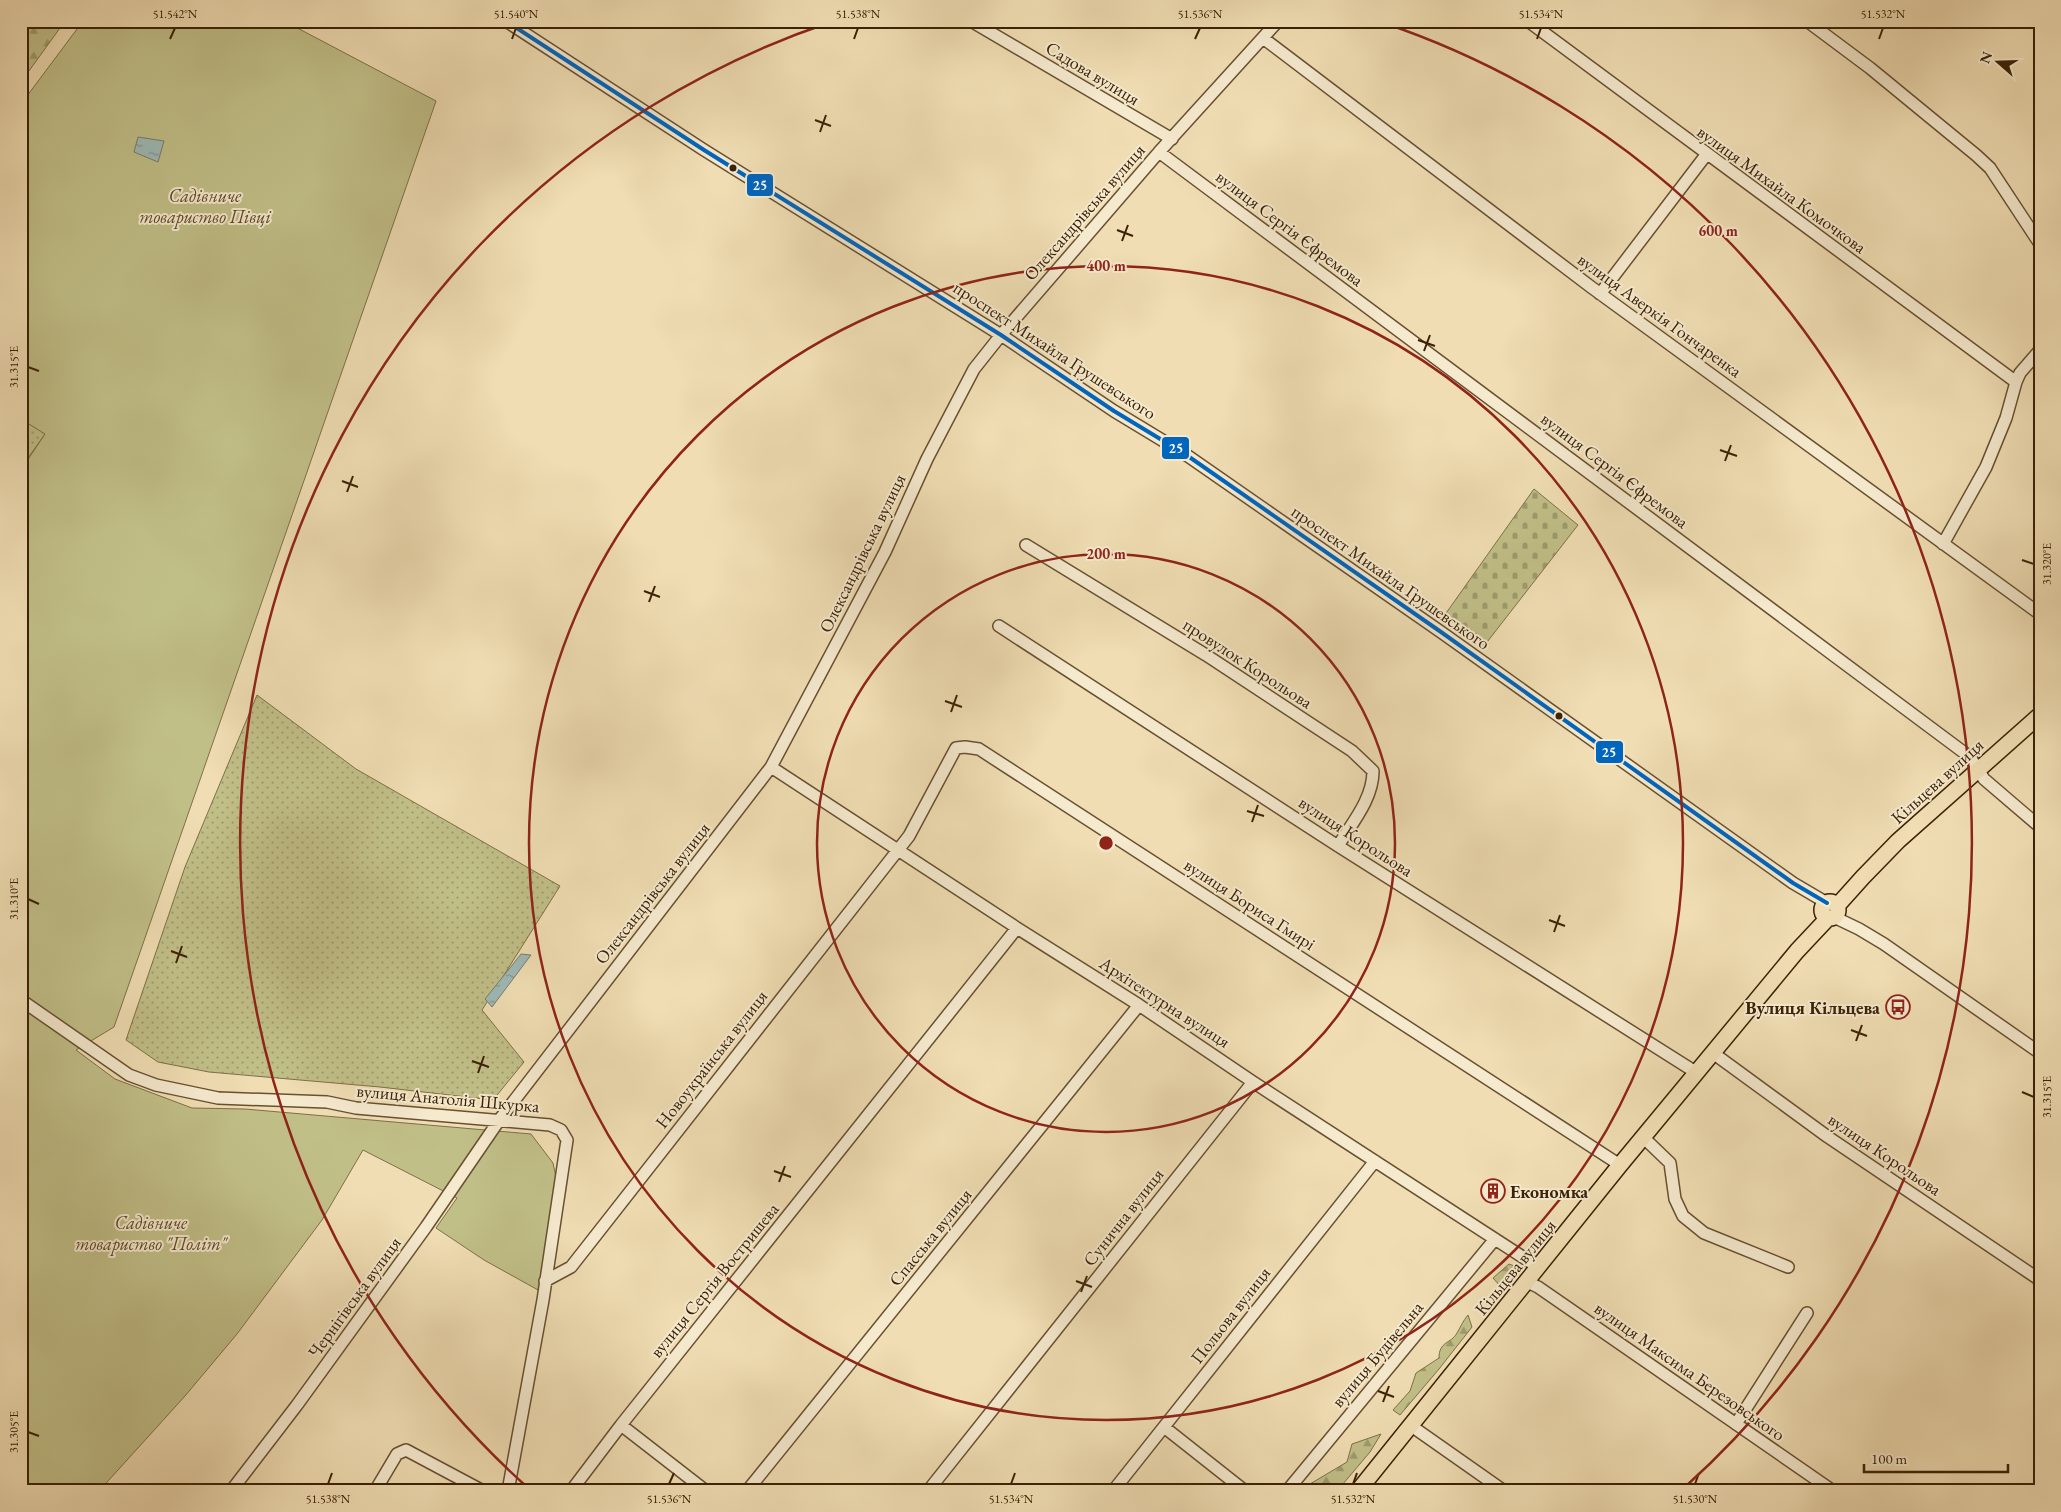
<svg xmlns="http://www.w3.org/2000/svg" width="2061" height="1512" font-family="'EB Garamond',serif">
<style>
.grass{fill:url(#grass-dots);stroke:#7e7046}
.forest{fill:url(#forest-firs);stroke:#7e7046}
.cemetery{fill:url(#cemetery-stones);stroke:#7e7046}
.garden{fill:#c1bf88;stroke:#7e7046}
.water{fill:url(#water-ripples);stroke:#767d70}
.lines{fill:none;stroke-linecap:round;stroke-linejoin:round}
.minor-casing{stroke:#685030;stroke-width:14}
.major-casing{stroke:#3b2105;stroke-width:18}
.minor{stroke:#f5e9ce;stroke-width:11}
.major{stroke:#f0ddb3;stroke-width:15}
.bus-1-casing{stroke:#f5e9ce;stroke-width:8}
.bus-1{stroke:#0065bd;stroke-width:4}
.ticks{fill:none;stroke:#3b2105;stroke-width:2}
.ring{fill:none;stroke:#8f2418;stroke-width:2.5}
.bus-dot{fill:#3b2105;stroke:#f5e9ce;stroke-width:2}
.labels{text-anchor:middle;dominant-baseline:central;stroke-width:4;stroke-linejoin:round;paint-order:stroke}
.street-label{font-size:18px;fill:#3b2105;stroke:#f5e9ce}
.park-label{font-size:18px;font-style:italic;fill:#5c4826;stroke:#f5e9ce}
.poi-label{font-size:18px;font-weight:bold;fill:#3b2105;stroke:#f5e9ce;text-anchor:end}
.centre{fill:#8f2418;stroke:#f5e9ce;stroke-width:2.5}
.ring-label{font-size:15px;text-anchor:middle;font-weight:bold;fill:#8f2418;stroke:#f5e9ce;stroke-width:4;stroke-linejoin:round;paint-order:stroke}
.line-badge{stroke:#f5e9ce;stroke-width:2}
.badge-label{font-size:14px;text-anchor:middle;font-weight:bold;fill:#fff}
.neatline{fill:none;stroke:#3b2105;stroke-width:2}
.ticks-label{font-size:12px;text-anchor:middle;fill:#3b2105}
</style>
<defs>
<pattern id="grass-dots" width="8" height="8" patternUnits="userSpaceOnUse" patternTransform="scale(1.25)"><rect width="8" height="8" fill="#c1bf88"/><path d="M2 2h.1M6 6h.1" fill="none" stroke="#9e9b6d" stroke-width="1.8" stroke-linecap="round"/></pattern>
<pattern id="forest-firs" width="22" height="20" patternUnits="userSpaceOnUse" patternTransform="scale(1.25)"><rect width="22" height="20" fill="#c1bf88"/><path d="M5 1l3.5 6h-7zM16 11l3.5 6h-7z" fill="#9e9b6d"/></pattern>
<pattern id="cemetery-stones" width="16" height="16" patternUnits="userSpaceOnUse" patternTransform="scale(1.25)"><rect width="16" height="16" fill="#c1bf88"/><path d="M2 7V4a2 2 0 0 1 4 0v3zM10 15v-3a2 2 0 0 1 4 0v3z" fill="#9e9b6d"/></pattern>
<pattern id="water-ripples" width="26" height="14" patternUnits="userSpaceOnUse" patternTransform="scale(1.25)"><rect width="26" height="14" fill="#9ebab7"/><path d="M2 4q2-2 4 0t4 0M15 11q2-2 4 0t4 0" fill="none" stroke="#829793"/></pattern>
</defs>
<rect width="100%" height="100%" fill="#f0ddb3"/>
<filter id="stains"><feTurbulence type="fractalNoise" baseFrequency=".004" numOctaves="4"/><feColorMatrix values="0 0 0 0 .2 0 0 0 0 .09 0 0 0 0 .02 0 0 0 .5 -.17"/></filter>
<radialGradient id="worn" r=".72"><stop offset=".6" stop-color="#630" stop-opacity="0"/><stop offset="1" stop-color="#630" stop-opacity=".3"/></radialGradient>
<path class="grass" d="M21,393L59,414L21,468Z
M257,695L356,769L560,886L482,1010L524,1062L493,1100L380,1087L209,1072L158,1062L126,1040L185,867Z"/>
<path class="forest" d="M21,21H65L21,82Z
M1509,1264L1517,1267L1516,1272L1506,1286L1501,1287L1493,1278Z
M1468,1315L1472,1327L1439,1369L1400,1415L1393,1410L1410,1391L1416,1373L1439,1358C1439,1341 1451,1344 1457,1333C1461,1326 1463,1321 1468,1315Z
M1381,1434L1370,1452L1337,1491H1305L1310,1484L1347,1462L1352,1444Z"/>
<path class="cemetery" d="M1534,489L1578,525L1484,646L1444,616Z"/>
<path class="garden" d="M83,21H284L436,101L114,1027L76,1050L115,1079L192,1108L245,1109L531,1134L553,1163L557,1182L538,1290L484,1260L436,1228L457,1198L363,1150L322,1220L237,1334L185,1396L99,1491H21V470L45,434L21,419V104Z"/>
<path class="water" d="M138,137L164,141L158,162L134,152Z
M521,954L531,955L492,1007L485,999Z"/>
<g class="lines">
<g class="minor-casing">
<path id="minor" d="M506,21L704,150L1001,335L1114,411L1185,454L1441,632L1793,883L1827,903
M971,21L1172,139
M1528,21L2016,382
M1807,21L1870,68L1976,155L1990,168L2040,244
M1263,38L1591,287L2040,614
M1159,152L1970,757L1984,779L2040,827
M1600,294L1706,155
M1943,544L1986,467L2006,418L2016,382L2020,373L2040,350
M1026,545L1206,655L1352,751L1373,771C1373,799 1352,823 1338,846
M999,626L1338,846L1697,1073
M771,767L1017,928L1139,1005L1253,1082L1538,1267
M1834,917L1859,929L1884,944L2040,1053
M21,1000L129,1075L156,1085L218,1098L327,1102L356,1108L550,1125L561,1130L567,1140L543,1300L508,1491
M1713,1053L1828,1137L2040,1280
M1644,1138L1670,1163L1675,1199L1683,1216L1704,1233L1788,1267
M545,1281L571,1267L909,836L956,748L965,747L979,749L1620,1165
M1527,1282L1538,1287L1833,1491
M1736,1424L1807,1313
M621,1425L706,1491
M1410,1425L1504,1491
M1164,1427L1245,1491
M231,1491L297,1405L426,1227L500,1119L771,767L885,552L927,459L974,369L1001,335L1159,152L1278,21
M375,1491L397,1454L406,1450L483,1491
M571,1491L621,1425L1017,928
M747,1491L1139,1005
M928,1491L1253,1082
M1113,1491L1375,1161
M1287,1491L1495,1239"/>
</g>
<g class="major-casing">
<path id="major" d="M1822 910a8 8 0 1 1 16 0a8 8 0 1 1-16 0Z
M1837,906L1863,877L1898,841L2040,715
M1358,1491L1620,1165L1797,951L1828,918"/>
</g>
<use href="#minor" class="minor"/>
<use href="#major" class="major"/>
<g class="bus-1-casing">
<path id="bus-1" d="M506,21L704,150L1001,335L1114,411L1185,454L1441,632L1793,883L1827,903"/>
</g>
<use href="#bus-1" class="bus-1"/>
</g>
<path class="ticks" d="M170,39L175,28M512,39L516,28M854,39L858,28M1195,39L1200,28M1537,39L1541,28M1879,39L1883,28M815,120L831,126M820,132L826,115M1117,230L1133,236M1122,241L1128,225M1418,340L1435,346M1424,351L1430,335M28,367L39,371M1720,450L1737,456M1725,461L1731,445M342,481L358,487M347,492L353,476M2022,560L2034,564M644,591L660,597M649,602L655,586M945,701L962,707M951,712L957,695M1247,811L1264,816M1252,822L1258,805M28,899L39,904M1549,920L1565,926M1554,932L1560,915M171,951L187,957M176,963L182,946M1851,1030L1867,1036M1856,1041L1862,1025M472,1061L489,1067M478,1073L484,1056M2022,1092L2034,1097M774,1171L791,1177M779,1182L785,1166M1076,1281L1092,1287M1081,1292L1087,1276M1378,1391L1394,1397M1383,1402L1389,1386M28,1432L39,1436M328,1484L332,1473M669,1484L674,1473M1011,1484L1015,1473M1353,1484L1357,1473M1695,1484L1699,1473"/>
<g class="ring">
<circle cx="1106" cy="843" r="289"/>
<circle cx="1106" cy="843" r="577"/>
<path d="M527 1487A866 866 0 0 1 831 22M1381 22A866 866 0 0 1 1685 1487"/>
</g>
<defs>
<g id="bus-ring" transform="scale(1.25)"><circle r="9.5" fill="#f5e9ce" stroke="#8f2418" stroke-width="1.5"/><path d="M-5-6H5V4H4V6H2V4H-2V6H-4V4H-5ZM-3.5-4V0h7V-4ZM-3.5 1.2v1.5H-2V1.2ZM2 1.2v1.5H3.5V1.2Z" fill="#8f2418"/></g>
<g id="building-ring" transform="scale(1.25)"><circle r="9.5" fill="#f5e9ce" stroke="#8f2418" stroke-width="1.5"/><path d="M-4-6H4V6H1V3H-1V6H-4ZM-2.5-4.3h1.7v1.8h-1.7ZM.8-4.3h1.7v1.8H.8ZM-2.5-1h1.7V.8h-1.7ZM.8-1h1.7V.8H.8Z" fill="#8f2418"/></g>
</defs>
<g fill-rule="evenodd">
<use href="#bus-ring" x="1898" y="1007"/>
<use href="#building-ring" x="1493" y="1191"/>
</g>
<g class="bus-dot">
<circle cx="733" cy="168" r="4.5"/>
<circle cx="1559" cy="716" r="4.5"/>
</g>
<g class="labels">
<g class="street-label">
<text transform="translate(1093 73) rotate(31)">Садова вулиця</text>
<text transform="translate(1782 189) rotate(36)">вулиця Михайла Комочкова</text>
<text transform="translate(1084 212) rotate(-49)">Олександрівська вулиця</text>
<text transform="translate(1290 228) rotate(37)">вулиця Сергія Єфремова</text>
<text transform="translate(1660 315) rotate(36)">вулиця Аверкія Гончаренка</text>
<text transform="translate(1055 350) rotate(33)">проспект Михайла Грушевського</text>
<text transform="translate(1615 470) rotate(37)">вулиця Сергія Єфремова</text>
<text transform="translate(862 553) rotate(-64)">Олександрівська вулиця</text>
<text transform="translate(1391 577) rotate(35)">проспект Михайла Грушевського</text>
<text transform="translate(1248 663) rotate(33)">провулок Корольова</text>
<text transform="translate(1937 781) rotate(-42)">Кільцева вулиця</text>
<text transform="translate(1356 836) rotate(33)">вулиця Корольова</text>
<text transform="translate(652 893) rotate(-52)">Олександрівська вулиця</text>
<text transform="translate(1250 904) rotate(33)">вулиця Бориса Гмирі</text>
<text transform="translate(1165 1002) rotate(33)">Архітектурна вулиця</text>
<text transform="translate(711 1059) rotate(-52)">Новоукраїнська вулиця</text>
<text transform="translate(448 1098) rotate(5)">вулиця Анатолія Шкурка</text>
<text transform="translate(1885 1154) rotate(34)">вулиця Корольова</text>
<text transform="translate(1123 1217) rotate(-52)">Сунична вулиця</text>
<text transform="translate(930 1237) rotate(-51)">Спасська вулиця</text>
<text transform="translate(1515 1267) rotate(-51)">Кільцева вулиця</text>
<text transform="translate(714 1280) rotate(-51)">вулиця Сергія Востришева</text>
<text transform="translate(354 1297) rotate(-54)">Чернігівська вулиця</text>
<text transform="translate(1230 1315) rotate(-52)">Польова вулиця</text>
<text transform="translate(1377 1354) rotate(-50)">вулиця Будівельна</text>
<text transform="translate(1690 1371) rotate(35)">вулиця Максима Березовського</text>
</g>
<g class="park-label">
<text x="205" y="195">Садівниче<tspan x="205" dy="21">товариство Півці</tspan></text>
<text x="151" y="1222">Садівниче<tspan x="151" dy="21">товариство "Політ"</tspan></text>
</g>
<g class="poi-label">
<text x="1880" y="1007">Вулиця Кільцева</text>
<text x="1510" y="1191" text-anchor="start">Економка</text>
</g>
</g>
<circle cx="1106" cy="843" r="8" class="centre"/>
<g class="ring-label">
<text x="1718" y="236">600 m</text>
<text x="1106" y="271">400 m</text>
<text x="1106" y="559">200 m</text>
</g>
<g class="line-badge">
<rect x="746" y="173" width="28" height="24" rx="5" fill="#0065bd"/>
<rect x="1161" y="436" width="29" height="24" rx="5" fill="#0065bd"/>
<rect x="1595" y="740" width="29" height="24" rx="5" fill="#0065bd"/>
</g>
<g class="badge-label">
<text x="760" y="190">25</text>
<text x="1176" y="453">25</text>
<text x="1609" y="757">25</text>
</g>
<rect width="2061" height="1512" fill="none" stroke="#f0ddb3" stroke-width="55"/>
<g transform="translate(1998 62) rotate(290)" stroke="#f5e9ce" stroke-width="4" paint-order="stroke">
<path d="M0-4L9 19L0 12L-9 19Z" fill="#3b2105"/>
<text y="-8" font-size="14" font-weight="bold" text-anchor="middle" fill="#3b2105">N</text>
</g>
<path d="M1864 1464v8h144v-8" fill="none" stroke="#3b2105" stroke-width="2.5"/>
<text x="1871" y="1464" font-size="15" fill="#3b2105" stroke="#f5e9ce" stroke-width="4" paint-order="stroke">100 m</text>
<rect x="28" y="28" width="2006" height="1456" class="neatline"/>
<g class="ticks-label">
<text x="175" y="18">51.542°N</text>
<text x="516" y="18">51.540°N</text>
<text x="858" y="18">51.538°N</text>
<text x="1200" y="18">51.536°N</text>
<text x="1541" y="18">51.534°N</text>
<text x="1883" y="18">51.532°N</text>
<text transform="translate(14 367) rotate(-90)" y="4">31.315°E</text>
<text transform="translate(2047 564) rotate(-90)" y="4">31.320°E</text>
<text transform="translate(14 899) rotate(-90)" y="4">31.310°E</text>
<text transform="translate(2047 1097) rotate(-90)" y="4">31.315°E</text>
<text transform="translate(14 1432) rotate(-90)" y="4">31.305°E</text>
<text x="328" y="1503">51.538°N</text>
<text x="669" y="1503">51.536°N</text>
<text x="1011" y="1503">51.534°N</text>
<text x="1353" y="1503">51.532°N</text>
<text x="1695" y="1503">51.530°N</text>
</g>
<rect width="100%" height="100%" filter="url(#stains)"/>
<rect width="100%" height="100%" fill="url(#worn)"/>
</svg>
